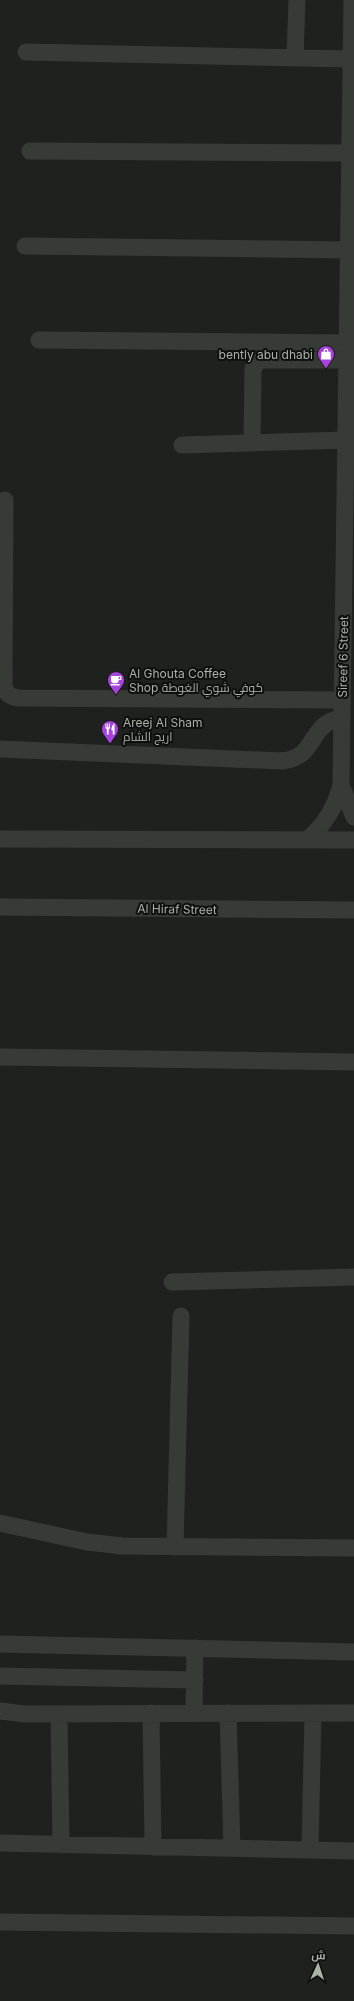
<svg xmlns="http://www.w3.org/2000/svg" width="354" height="2001" font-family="Inter,Cairo,sans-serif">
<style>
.built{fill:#1f211f}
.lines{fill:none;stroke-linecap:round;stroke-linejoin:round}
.minor{stroke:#373b36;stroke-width:17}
.labels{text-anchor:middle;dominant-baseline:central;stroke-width:4;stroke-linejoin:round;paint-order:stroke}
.poi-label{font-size:12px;fill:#aab3a6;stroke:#0e0f0e;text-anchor:start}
.street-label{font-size:12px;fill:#aab3a6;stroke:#0e0f0e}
</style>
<rect width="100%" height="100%" fill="#131413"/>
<path class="built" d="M0,0H354V2001H0Z"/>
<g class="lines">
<path class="minor" d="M352,0L341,785L354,817
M26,52L351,59
M295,57L297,0
M30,151L354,153
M25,246L348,250
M39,340L347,343
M252,443L253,369L257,362L262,360H346
M182,445L346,440
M5,500L4,685C5,693 10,697 18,698L342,700
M0,749L282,761C319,757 307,723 342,718
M0,839L354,840
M307,840C325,824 335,808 341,785
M0,907L354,910
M0,1057L354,1062
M172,1282L354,1277
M0,1523L87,1542L122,1546L354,1548
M175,1547L181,1316
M0,1644L354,1652
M0,1676L195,1680
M0,1711L25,1714L354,1713
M151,1713L153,1847
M194,1713L195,1648
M228,1713L232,1848
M59,1714L61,1845
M0,1843L354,1851
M310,1850L313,1713
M0,1922L354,1926"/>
</g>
<defs>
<g id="shop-pin" transform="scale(0.9)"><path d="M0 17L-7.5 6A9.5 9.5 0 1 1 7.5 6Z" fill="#a544db" stroke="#0e0f0e"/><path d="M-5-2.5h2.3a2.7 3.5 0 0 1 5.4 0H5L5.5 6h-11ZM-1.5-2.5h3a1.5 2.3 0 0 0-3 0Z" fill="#fff"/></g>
<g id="cafe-pin" transform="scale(0.9)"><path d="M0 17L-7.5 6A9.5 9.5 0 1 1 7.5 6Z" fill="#a544db" stroke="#0e0f0e"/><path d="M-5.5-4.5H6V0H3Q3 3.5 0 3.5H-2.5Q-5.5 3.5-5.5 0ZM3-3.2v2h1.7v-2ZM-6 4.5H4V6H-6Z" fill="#fff"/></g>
<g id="restaurant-pin" transform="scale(0.9)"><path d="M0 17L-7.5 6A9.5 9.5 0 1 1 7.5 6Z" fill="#a544db" stroke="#0e0f0e"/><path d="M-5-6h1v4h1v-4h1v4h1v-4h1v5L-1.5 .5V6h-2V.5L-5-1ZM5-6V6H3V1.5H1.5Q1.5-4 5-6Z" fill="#fff"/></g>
</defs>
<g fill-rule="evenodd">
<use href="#shop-pin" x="326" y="354"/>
<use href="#cafe-pin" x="116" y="680"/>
<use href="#restaurant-pin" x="110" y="729"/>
</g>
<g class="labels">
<g class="poi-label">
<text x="313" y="354" text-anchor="end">bently abu dhabi</text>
<text x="129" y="673">Al Ghouta Coffee<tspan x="129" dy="14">Shop كوفي شوي الغوطة</tspan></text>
<text x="123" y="722">Areej Al Sham<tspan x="123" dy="14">اريج الشام</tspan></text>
</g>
<g class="street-label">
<text transform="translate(343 657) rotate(-89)">Sireef 6 Street</text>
<text transform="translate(177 909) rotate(1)">Al Hiraf Street</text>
</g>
</g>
<g transform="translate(318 1965) rotate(3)" stroke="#0e0f0e" stroke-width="3" paint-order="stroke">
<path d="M0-3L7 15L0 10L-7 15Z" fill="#aab3a6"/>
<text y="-6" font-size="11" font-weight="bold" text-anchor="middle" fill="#aab3a6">ش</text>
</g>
</svg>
